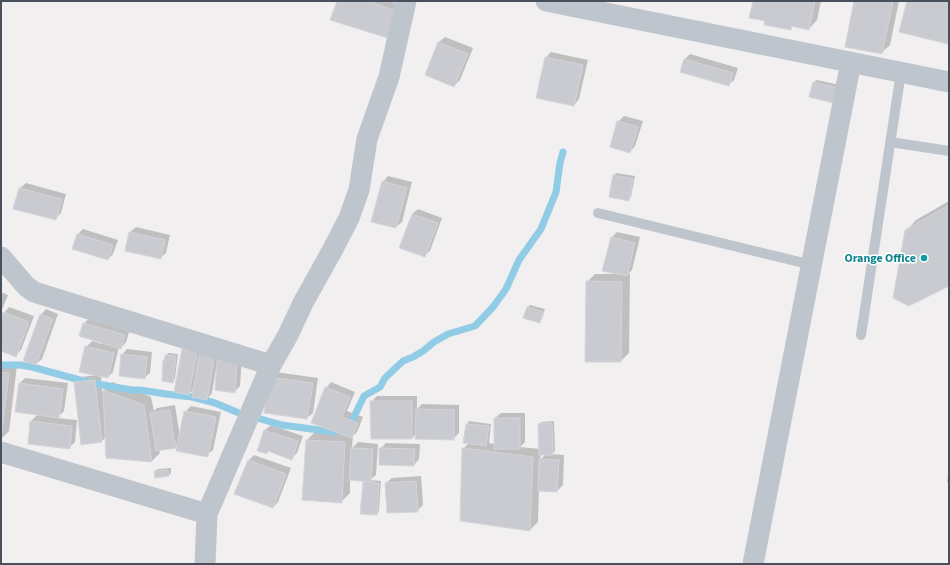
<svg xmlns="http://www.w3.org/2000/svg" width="950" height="565" font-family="'Source Sans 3',sans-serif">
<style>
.shadow{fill:#0003;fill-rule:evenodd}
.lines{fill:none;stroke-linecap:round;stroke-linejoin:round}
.stream{stroke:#90cce6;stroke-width:7}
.building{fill:#c9cbd1;stroke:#d4d5da}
.service{stroke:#bec5cd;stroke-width:10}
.minor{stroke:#bec5cd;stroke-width:21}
.culture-dot{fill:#0f9aa8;stroke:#fff;stroke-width:1.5}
.labels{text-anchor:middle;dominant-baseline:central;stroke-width:3;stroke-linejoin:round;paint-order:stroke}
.culture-label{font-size:12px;font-weight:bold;fill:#0d838f;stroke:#fff;text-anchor:end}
</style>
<rect width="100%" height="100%" fill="#f1efef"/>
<path class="shadow" d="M338,1H389L405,6L396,32Z
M754,1H821L817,20L809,29L793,26L790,29L766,20Z
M855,1H899L890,45L881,53Z
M445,37L473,48L460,80L454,86L426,75L439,42Z
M551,52L588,60L579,99L574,105L546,57Z
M690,54L738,68L734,80L728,85L684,60Z
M817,80L844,86L840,101L814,82Z
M624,116L643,121L635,146L630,152L618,122Z
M616,173L635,176L631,197L628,200L614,175Z
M388,176L412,182L402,222L396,227L383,182Z
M26,183L66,194L61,213L55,219L20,188Z
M949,201V285L906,231L916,220Z
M418,209L442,218L430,251L424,256L412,214Z
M136,227L170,235L166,253L160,258L130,232Z
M83,229L118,240L113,254L108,259L78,234Z
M617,232L640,237L632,270L628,274H630L629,353L621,361L587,282L595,274H616L617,273L603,270L612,237Z
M1,292L8,295L1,312Z
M530,305L545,309L542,319L539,322L525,318L528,307Z
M9,307L34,316L21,350L16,355L1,350V320L4,313Z
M46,309L58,314L42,359L36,364L41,315Z
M90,318L130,329L126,342L121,348L119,347L113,372L108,377L101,376L102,392L112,382L151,397L154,411L157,408L175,405L180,437L185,412L191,406L221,412L213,450L207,455L179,444L176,447L159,449L160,453L152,461L106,437L102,441L75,383L81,377L97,375L86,347L92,341L102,344L103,342L80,335L84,323Z
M188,344L220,347L218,361L224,355L242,356L240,386L234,392L218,369H216L212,393L207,399L195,388L189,394L183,350Z
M127,349L152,352L150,373L144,378L122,355Z
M168,353L178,354L175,379L173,382L163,380L164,361L165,359L166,356Z
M1,363L17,365L9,431L1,439Z
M276,372L318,378L313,413L307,418L265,412Z
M25,378L68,383L64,411L57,418L77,420L75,442L69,448L31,421L38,414L20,383Z
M331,382L355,392L347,411L363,417L357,432L353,436L352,448L358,442L378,444L376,475L370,480L381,481L379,511L376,514L364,483L366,480L350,479V493L341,502L307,440L315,432L340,433L326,388Z
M377,396H417V409L422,404L459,405V433L453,439L417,433L412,438L371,402Z
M501,413H525V442L520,447L540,449L539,424L542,422L554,421L555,451L551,454L564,455L563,485L557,491L539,490L538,522L530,530L463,449L469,443L467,424L469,421L491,424L489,443L495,444V418ZM541,454H546L540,460Z
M271,425L303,436L297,453L292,458L269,451L266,453L258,450L265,430Z
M386,443L420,444L419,459L414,465L380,449Z
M254,455L291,468L278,502L273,507L249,460Z
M171,468V473L168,476L155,471L158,469Z
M949,469V483L947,482Z
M421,476L423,505L417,511L386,483L392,478Z"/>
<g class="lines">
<path class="stream" d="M1,365H20L32,367L87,382L114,387L132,390H140L166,394L192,397L215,403L239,413L282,425L334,432L342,428L352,421L364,396L380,387L385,378L403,361L413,357L423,351L434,342L448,334L475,326L493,307L506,289L519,260L541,229L556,192L560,163L563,152"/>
</g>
<path class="building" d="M337,1H367L400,12L391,39L330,20Z
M753,1H815L809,30L791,26V30L764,25L765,21L749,18Z
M854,1H893L882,54L845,47Z
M907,1H949V41L948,44L899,32Z
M438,42L468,54L454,87L425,75Z
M545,57L583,65L574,106L536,98Z
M684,59L733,73L729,86L680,72Z
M813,82L842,89L838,104L809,97Z
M617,121L638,127L630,153L610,147Z
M613,175L633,179L629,201L609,197Z
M382,181L407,188L396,228L371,222Z
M19,188L62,199L56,220L13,209Z
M949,205V286L909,306L893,298L905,230Z
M412,214L438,223L425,257L399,248Z
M129,232L165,240L161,259L125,251Z
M77,234L113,245L108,260L72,249Z
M611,237L635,243L627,276L602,271Z
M586,281L622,282L621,362H585Z
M527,307L543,312L540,323L523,318Z
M3,312L29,322L16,357L1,351V317Z
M40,314L53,319L36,365L23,361Z
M83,323L125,335L121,349L79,336Z
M85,346L114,353L108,378L79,372Z
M182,349L197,352L189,395L174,392Z
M200,350L215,352L207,400L192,397Z
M121,354L147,357L145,379L119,376Z
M165,355L176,356L173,383L162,381L163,360L164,361Z
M217,360L237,361L235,393L215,390Z
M1,372L9,373L1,440Z
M270,377L313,383L307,419L264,413Z
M95,380L102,442L81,445L74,382Z
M19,383L63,389L59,418L15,412Z
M325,387L350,397L342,417L358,423L352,438L311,423Z
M103,390L144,405L152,462L106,458Z
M370,401H412V439H371Z
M416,409L454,410V440L415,439Z
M170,410L174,442H176V448L156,451L150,413Z
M184,411L216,417L208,457L176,451Z
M494,418H520V449H494Z
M30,421L72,426L70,449L28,444Z
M552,423L553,455H539L538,424Z
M466,424L489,426L486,446L463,443Z
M264,430L298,441L292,460L268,451L267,454L257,451Z
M306,440L345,442L342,503L302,500Z
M351,448L373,449L371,482L349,480Z
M379,448L415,449L414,466L379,465Z
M462,448L533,457L530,531L460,521Z
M539,459L559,460L557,492L538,491Z
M248,460L286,474L273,508L234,494Z
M168,470L169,476L155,478L154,471Z
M416,481L418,512L387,513L385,483Z
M363,482L379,483L377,515L360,514Z"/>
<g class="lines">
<path class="service" d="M890,142L949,151
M598,213L812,265
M861,335L901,72"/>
<path class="minor" d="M546,1L949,82
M1,257L26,286L34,292L271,365
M1,452L207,514
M205,564L207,514L271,365L288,335L303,303L333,249L349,218L359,190L367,139L389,77L406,1
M753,564L851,62"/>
</g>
<circle class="culture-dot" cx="924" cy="258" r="4"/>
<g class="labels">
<g class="culture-label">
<text x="916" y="258">Orange Office</text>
</g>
</g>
<rect width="950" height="565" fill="none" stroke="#48515b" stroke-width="4"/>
</svg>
